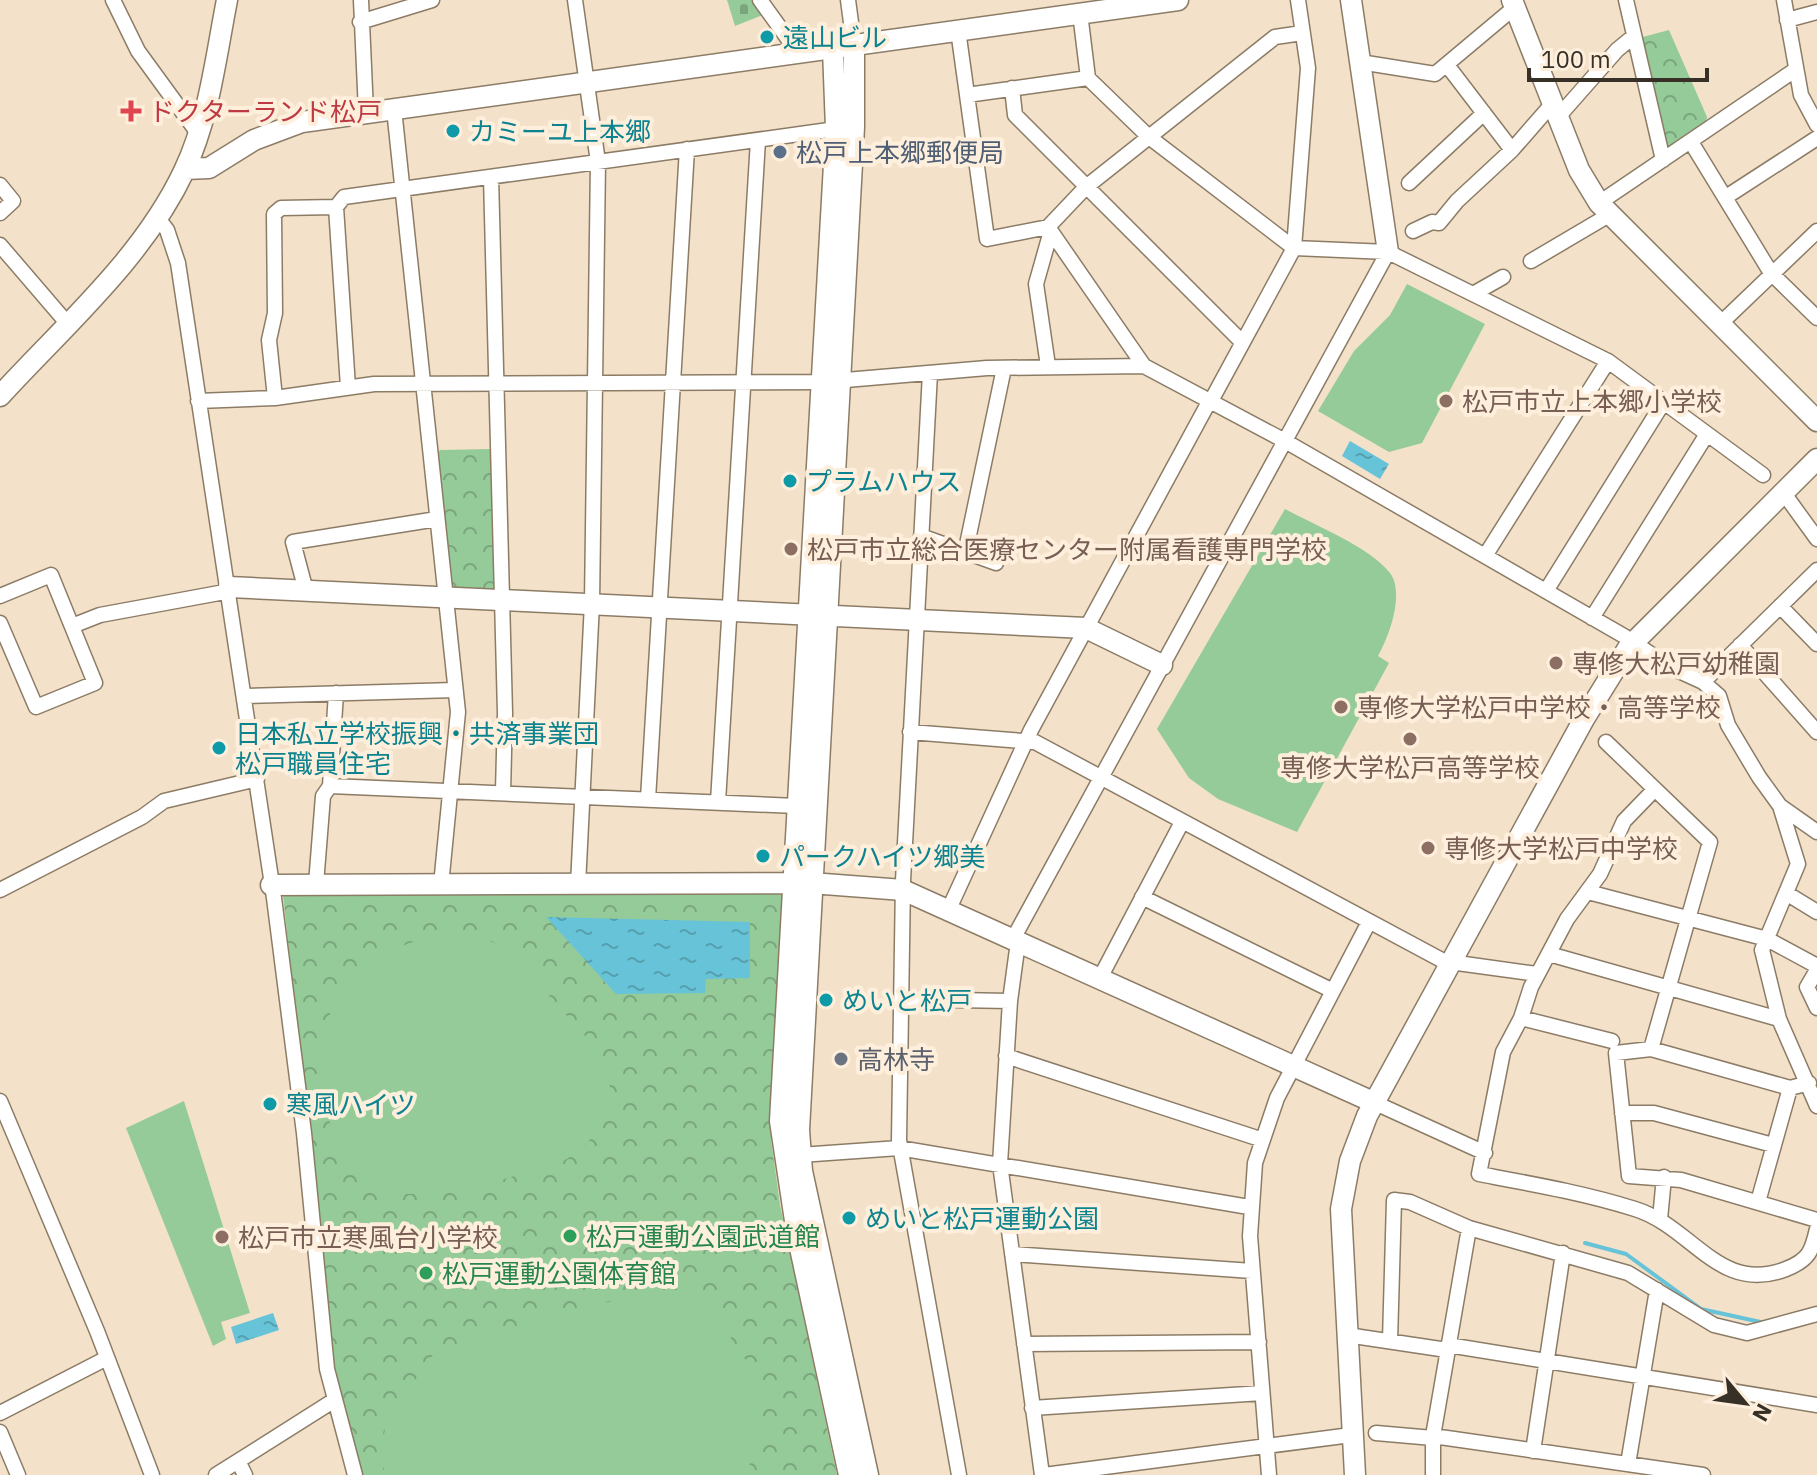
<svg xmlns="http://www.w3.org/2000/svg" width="1817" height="1475" font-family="'IBM Plex Sans','Noto Sans JP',sans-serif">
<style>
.cemetery{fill:url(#cemetery-stones)}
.park{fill:url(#park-crowns)}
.garden{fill:#94cb99}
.water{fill:url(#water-ripples)}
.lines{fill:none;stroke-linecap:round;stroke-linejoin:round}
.stream{stroke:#67c3d7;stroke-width:4}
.street-casing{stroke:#8c7c66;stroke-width:17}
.secondary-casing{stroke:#8c7c66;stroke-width:23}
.street{stroke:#fff;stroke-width:14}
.secondary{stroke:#fff;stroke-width:20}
.culture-dot{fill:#0f9aa8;stroke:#feefdc;stroke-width:3}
.health-dot{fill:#e0444e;stroke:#feefdc;stroke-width:3}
.service-dot{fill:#5c6f8a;stroke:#feefdc;stroke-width:3}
.education-dot{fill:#8d6e63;stroke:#feefdc;stroke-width:3}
.worship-dot{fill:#6b7280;stroke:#feefdc;stroke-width:3}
.leisure-dot{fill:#2e9e5b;stroke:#feefdc;stroke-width:3}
.labels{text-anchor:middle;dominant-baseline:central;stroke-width:8;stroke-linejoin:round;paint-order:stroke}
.culture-label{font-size:26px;fill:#0d838f;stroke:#feefdc;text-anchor:start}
.health-label{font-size:26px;fill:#be3a42;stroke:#feefdc;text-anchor:start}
.service-label{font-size:26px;fill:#4e5e75;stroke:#feefdc;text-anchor:start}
.education-label{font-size:26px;fill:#785e54;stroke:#feefdc;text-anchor:start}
.worship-label{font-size:26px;fill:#5b616d;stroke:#feefdc;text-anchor:start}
.leisure-label{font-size:26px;fill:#27864d;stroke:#feefdc;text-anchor:start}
</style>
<defs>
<pattern id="cemetery-stones" width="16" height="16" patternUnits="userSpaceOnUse" patternTransform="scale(2)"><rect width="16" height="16" fill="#94cb99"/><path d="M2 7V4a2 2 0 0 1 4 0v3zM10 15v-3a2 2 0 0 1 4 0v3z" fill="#7aa57d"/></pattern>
<pattern id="park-crowns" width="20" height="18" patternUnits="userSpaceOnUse" patternTransform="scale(2)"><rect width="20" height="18" fill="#94cb99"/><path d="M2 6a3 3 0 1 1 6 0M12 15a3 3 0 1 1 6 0" fill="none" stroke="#7aa57d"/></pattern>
<pattern id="water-ripples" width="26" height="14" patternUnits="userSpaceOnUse" patternTransform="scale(2)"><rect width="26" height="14" fill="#67c3d7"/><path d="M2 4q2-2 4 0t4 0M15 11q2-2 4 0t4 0" fill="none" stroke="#569fae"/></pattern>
</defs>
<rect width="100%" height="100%" fill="#f4e1ca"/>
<path class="cemetery" d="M727,0H755L768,13L735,26Z"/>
<path class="park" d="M1669,30L1707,117L1705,128L1672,150L1665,147L1639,38Z
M491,449L498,586L492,592L455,590L450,585L437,455L440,450Z
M783,891L771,1139L780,1205L837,1475H359L337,1399L283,895Z"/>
<path class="garden" d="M1407,284L1485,324L1422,443L1389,452L1318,411L1354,351L1390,315Z
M1285,509C1314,525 1370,547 1390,573C1405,593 1389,637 1378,656L1389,663L1297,832L1218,799L1189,778L1157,729Z
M473,935C485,940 502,944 512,952C527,963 539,983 551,998C584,1036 631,1072 600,1126C591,1141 578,1154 561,1162C530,1174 419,1202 389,1192C368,1186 354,1163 343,1146C297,1079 317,989 391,951C417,937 444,936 473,935Z
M184,1101L250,1313L221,1322L226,1339L213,1346L126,1128Z
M651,1291C670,1292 688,1296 704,1307C717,1316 750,1363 755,1378C765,1404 761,1454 743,1475H385L381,1448L387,1420L432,1356L466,1339Z"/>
<path class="water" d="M1350,441L1389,464L1380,479L1342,456Z
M546,917L750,922V978L706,979L705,993L616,994Z
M273,1313L279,1330L236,1344L231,1327Z"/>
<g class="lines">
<path class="stream" d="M1585,1243L1626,1254L1701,1309L1765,1323"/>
<g class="street-casing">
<path id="street" d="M113,0L138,51L197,132
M361,0L366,112
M575,0L598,162L592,603L578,885
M760,0L791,43L793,54
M848,0L854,45
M1626,0L1663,160
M1784,0L1801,95L1817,125
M1080,13L1088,78
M1787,20L1817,12
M360,22L432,0
M958,30L987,239L1048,227L1086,187L1275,37L1302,33
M1360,62L1435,74L1515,7
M1447,65L1512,150
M1012,88L1015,115L1242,342
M967,95L1088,78L1149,137L1294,248L1388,252L1608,361L1763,475
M394,109L458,712L441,885
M1558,117L1617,50L1634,36
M1691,142L1771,273L1817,318
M491,177L505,713L503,792
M1409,183L1484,113
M0,185L13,201L0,213
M1726,197L1817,138
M1599,203L1795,70
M157,217L167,230L178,263L274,898L304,1133L327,1369L355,1475
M1048,227L1144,366
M1413,231L1432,222L1439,223L1457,201L1512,150L1553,103
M0,245L67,323
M1531,261L1609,215
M1473,294L1503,277
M1720,324L1817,231
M1048,366L1036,284L1051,231
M930,373L903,881L899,1140L959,1475
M348,387L336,207L344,197L836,129
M275,398L269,340L275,313L274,214L281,208L336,207
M198,401L275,398L374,384L822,382L987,368L1144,366L1285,441L1624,636L1670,667L1703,682L1719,696L1728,725L1759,777L1780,806L1817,832
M1211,401L1294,248L1308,68L1298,0
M1783,492L1817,539
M921,536L996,563
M965,554L1004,368
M1485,556L1608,361
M306,591L293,542L437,519
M1546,591L1663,403
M0,596L51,575L95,683L36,707L0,623
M1780,606L1817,644
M1592,618L1707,434
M72,626L100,615L230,591
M1740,645L1817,732
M1703,682L1817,570
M245,696L455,690
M910,732L1035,742L1449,964
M1606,742L1710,842L1651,1049L1790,1088L1809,1083
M330,786L796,806
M1655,789L1624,821L1600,874L1567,919L1531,987L1521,1018L1503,1052L1479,1174C1532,1184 1584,1193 1635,1209C1693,1227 1719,1295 1786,1269C1809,1260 1812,1251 1817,1229
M648,799L687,149
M718,802L758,140
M1780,806L1798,864L1762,950L1779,1019L1817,1106
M316,884L323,796L330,786L336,693
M0,890L142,817L164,801L257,779
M1588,892L1767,939L1817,966
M1786,893L1817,912
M1142,897L1333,991
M948,911L1031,730L1210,400
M1013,939L1388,252
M1018,942L1010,1001L1000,1164L1042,1475
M1549,954L1779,1019
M1450,962L1537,974
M1817,970L1807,987L1817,1008
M1100,978L1182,822
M901,999L1010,1001
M1521,1018L1612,1041
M1651,1049L1616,1053L1629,1176L1681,1180L1817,1220
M1006,1056L1260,1139
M0,1101L97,1331L152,1475
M1373,1102L1485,1153
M1622,1113H1654L1773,1145
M800,1155L899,1148L1249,1207
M1758,1202L1790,1088
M1660,1219L1664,1177
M1012,1254L1252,1271
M1347,1335L1447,1350
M1390,1341L1394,1200L1410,1202L1469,1228L1628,1273L1714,1325L1747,1333L1817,1314
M1024,1344L1259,1342
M1448,1345L1817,1405
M1032,1408L1262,1393
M0,1413L107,1358
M0,1432L18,1475
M1376,1433L1433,1438
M1433,1436L1703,1475
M1533,1451L1563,1253
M238,1461L245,1475
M1628,1464L1657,1290
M216,1475L333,1401
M1044,1475L1351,1435
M1269,1475L1250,1236L1255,1163L1277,1098L1369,922
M1433,1475V1436L1469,1228"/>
</g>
<g class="secondary-casing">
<path id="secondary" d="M1351,0L1388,252
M1512,0L1579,170L1599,203L1817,421
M854,45V127L799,1130L802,1171L868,1475
M833,49L836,129L780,1121L797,1234L849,1475
M185,169L209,168L254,140L302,122L1178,0
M0,396C64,326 143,258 184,171C209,119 216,56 227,0
M229,587L1086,628L1162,665
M271,885L811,883L903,890L1373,1102
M1355,1475L1341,1209L1350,1161L1367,1116L1584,719L1628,648L1817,459"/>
</g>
<use href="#street" class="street"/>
<use href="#secondary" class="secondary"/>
</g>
<g class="culture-dot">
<circle cx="767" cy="37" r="8"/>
<circle cx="453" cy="131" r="8"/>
<circle cx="790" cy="481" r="8"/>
<circle cx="219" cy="748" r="8"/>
<circle cx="763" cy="856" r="8"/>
<circle cx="826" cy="1000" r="8"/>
<circle cx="270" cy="1104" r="8"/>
<circle cx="849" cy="1218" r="8"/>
</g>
<path class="health-dot" d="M127 99h8v8h8v8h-8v8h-8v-8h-8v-8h8z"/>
<circle class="service-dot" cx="780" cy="152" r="8"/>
<g class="education-dot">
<circle cx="1446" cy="401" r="8"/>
<circle cx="791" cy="549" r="8"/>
<circle cx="1556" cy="663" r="8"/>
<circle cx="1341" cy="707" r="8"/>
<circle cx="1410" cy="739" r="8"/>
<circle cx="1428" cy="848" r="8"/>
<circle cx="222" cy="1237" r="8"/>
</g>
<circle class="worship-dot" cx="841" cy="1059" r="8"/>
<g class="leisure-dot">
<circle cx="570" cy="1236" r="8"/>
<circle cx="426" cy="1273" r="8"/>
</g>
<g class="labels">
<g class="culture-label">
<text x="783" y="37">遠山ビル</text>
<text x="469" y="131">カミーユ上本郷</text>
<text x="806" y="481">プラムハウス</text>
<text x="235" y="733">日本私立学校振興・共済事業団<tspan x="235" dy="30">松戸職員住宅</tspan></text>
<text x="779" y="856">パークハイツ郷美</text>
<text x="842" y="1000">めいと松戸</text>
<text x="286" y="1104">寒風ハイツ</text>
<text x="865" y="1218">めいと松戸運動公園</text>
</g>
<g class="health-label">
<text x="149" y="111">ドクターランド松戸</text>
</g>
<g class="service-label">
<text x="796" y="152">松戸上本郷郵便局</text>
</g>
<g class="education-label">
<text x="1462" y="401">松戸市立上本郷小学校</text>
<text x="807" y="549">松戸市立総合医療センター附属看護専門学校</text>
<text x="1572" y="663">専修大松戸幼稚園</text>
<text x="1357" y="707">専修大学松戸中学校・高等学校</text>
<text x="1410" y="767" text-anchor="middle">専修大学松戸高等学校</text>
<text x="1444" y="848">専修大学松戸中学校</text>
<text x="238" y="1237">松戸市立寒風台小学校</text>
</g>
<g class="worship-label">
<text x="857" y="1059">高林寺</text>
</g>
<g class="leisure-label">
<text x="586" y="1236">松戸運動公園武道館</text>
<text x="442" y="1273">松戸運動公園体育館</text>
</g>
</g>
<g transform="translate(1745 1403) rotate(119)" stroke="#feefdc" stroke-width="6" paint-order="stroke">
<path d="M0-6L14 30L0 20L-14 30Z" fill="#373027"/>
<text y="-12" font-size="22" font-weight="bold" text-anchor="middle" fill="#373027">N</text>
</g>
<path d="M1529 68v12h178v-12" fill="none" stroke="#373027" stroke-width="4"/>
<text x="1541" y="68" font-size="24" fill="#373027" stroke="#feefdc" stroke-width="6" paint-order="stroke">100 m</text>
</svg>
